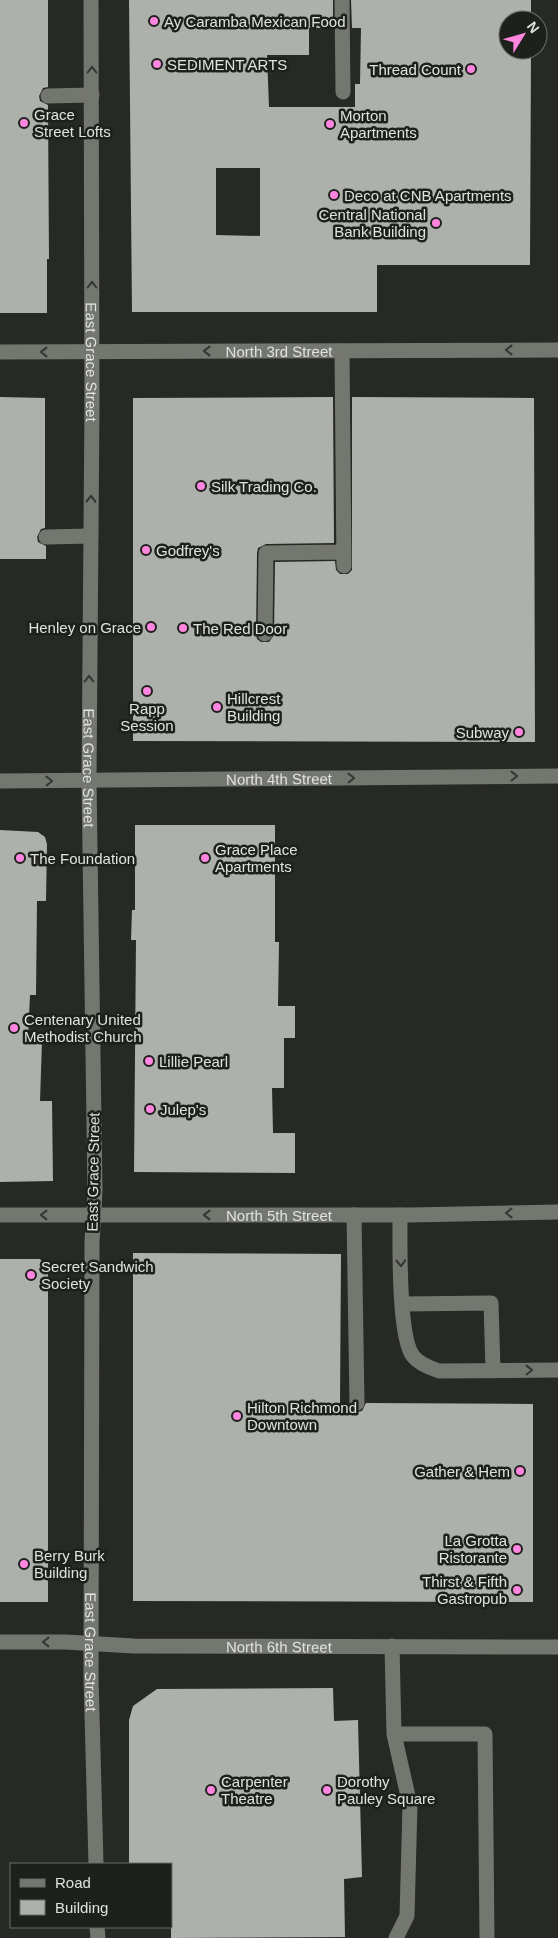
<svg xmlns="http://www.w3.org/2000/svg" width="558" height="1938" font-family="Helvetica,sans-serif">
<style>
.building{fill:#aeb1ab;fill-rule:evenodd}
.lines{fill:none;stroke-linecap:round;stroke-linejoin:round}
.lane{stroke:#747670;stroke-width:15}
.secondary{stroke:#747670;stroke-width:15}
.oneway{stroke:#333630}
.poi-dot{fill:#ff85df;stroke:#1d201b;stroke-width:2}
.labels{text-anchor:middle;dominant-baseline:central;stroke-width:5;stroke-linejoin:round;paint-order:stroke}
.poi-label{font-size:15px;fill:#e0e2df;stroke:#1d201b;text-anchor:start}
.street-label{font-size:15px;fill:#e0e2df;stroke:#1d201b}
</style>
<rect width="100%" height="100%" fill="#272924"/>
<path class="building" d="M0,0H48V87L43,88L39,96L40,101L48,105L49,259H47V313H0Z
M129,0H333V28H309V55H267L269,107H355V84H360L361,28H352L351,0H531V20H508V50H531L530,265H377V312H132ZM216,168H260V236L216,235Z
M0,397L45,398V528L41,529L37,537L38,542L46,546V559H0Z
M333,397L334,543L266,544L258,548L257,553L256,634L257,639L261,642H269L274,635L275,562L335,561L336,570L340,574H348L352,570V397L534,398L535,742L133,741V398Z
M135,825H275V942H279L278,1006H295V1038H284V1088H272L273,1133H295V1173L134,1172L136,940H131L132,910H135Z
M0,830L38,832L45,837L47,844L46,901H37L36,995H30L28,1040L42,1041L40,1101H52L53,1181L0,1182Z
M133,1253L341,1254L340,1403H348L349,1408L357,1412L362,1411L366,1403L533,1404V1602L133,1601Z
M0,1259H40L48,1268V1602H0Z
M333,1688L334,1721L358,1720L362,1877L344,1879L345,1937L171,1938V1864H129V1720L133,1706L157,1689Z"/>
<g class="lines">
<path class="lane" d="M342,0L343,92
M48,96L92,95
M342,351L344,566
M46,537L91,536
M265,634L266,553L343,552
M354,1215L357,1403
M400,1215C400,1241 398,1337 413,1356C419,1364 430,1368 439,1371L558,1370
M403,1304L491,1303L493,1371
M392,1646L394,1734H485L487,1938
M394,1734L410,1805L407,1916L396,1938"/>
<g class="secondary">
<path id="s1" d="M91,0L92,404L89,780L95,1191L92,1242L91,1677L96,1864"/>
<path id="s2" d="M0,352L558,350"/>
<path id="s3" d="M0,781L558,776"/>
<path id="s4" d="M0,1215H410L558,1212"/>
<path id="s5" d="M0,1642H65L134,1646L558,1647"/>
<path d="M97,1927L98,1938"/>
</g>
</g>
<defs><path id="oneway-chevron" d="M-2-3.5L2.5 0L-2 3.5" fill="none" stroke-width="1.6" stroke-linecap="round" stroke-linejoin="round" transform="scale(1.25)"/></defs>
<g class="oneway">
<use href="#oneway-chevron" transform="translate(92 70) rotate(-90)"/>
<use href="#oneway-chevron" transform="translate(92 285) rotate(-90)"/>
<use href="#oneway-chevron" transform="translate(509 350) rotate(180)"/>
<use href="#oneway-chevron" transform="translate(207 351) rotate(180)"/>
<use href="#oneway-chevron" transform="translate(44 352) rotate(180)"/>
<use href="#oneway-chevron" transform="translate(91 499) rotate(-89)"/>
<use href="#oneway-chevron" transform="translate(89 679) rotate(-90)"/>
<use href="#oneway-chevron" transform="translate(514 776) rotate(-1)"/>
<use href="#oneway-chevron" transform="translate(351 778) rotate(-1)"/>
<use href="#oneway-chevron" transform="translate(49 781) rotate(-1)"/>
<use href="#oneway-chevron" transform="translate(509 1213) rotate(179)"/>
<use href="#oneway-chevron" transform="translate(44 1215) rotate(-180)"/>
<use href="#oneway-chevron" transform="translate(207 1215) rotate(180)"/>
<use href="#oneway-chevron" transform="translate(401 1263) rotate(87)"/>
<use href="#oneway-chevron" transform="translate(529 1370) rotate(-1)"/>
<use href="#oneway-chevron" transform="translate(46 1642) rotate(-180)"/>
</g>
<g class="poi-dot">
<circle cx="154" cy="21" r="5"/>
<circle cx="157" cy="64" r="5"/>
<circle cx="471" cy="69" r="5"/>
<circle cx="24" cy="123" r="5"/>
<circle cx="330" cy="124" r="5"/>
<circle cx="334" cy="195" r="5"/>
<circle cx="436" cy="223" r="5"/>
<circle cx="201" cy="486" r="5"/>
<circle cx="146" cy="550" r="5"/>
<circle cx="151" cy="627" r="5"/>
<circle cx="183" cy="628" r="5"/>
<circle cx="147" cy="691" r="5"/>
<circle cx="217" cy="707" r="5"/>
<circle cx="519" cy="732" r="5"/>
<circle cx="20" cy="858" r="5"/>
<circle cx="205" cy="858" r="5"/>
<circle cx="14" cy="1028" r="5"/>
<circle cx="149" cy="1061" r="5"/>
<circle cx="150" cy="1109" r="5"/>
<circle cx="31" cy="1275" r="5"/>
<circle cx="237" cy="1416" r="5"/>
<circle cx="520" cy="1471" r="5"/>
<circle cx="517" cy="1549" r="5"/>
<circle cx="24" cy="1564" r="5"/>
<circle cx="517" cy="1590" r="5"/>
<circle cx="211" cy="1790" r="5"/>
<circle cx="327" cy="1790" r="5"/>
</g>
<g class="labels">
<g class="poi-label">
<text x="164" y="21">Ay Caramba Mexican Food</text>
<text x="167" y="64">SEDIMENT ARTS</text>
<text x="461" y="69" text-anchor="end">Thread Count</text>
<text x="34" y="114">Grace<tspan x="34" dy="17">Street Lofts</tspan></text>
<text x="340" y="115">Morton<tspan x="340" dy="17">Apartments</tspan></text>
<text x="344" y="195">Deco at CNB Apartments</text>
<text x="426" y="214" text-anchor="end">Central National<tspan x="426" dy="17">Bank Building</tspan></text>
<text x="211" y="486">Silk Trading Co.</text>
<text x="156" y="550">Godfrey's</text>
<text x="141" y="627" text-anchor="end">Henley on Grace</text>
<text x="193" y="628">The Red Door</text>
<text x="227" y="698">Hillcrest<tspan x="227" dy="17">Building</tspan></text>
<text x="147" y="708" text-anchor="middle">Rapp<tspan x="147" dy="17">Session</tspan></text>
<text x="509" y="732" text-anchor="end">Subway</text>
<text x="215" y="849">Grace Place<tspan x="215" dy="17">Apartments</tspan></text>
<text x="30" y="858">The Foundation</text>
<text x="24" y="1019">Centenary United<tspan x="24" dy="17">Methodist Church</tspan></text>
<text x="159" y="1061">Lillie Pearl</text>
<text x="160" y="1109">Julep's</text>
<text x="41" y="1266">Secret Sandwich<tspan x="41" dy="17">Society</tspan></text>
<text x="247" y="1407">Hilton Richmond<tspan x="247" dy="17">Downtown</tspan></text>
<text x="510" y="1471" text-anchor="end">Gather &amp; Hem</text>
<text x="507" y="1540" text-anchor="end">La Grotta<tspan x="507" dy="17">Ristorante</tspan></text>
<text x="34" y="1555">Berry Burk<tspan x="34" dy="17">Building</tspan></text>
<text x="507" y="1581" text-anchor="end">Thirst &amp; Fifth<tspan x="507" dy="17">Gastropub</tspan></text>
<text x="221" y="1781">Carpenter<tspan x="221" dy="17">Theatre</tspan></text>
<text x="337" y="1781">Dorothy<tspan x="337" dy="17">Pauley Square</tspan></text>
</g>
<g class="street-label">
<text stroke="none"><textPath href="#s2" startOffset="279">North 3rd Street</textPath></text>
<text stroke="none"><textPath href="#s1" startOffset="362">East Grace Street</textPath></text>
<text stroke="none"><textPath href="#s1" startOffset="768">East Grace Street</textPath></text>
<text stroke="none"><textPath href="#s3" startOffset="279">North 4th Street</textPath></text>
<text transform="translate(93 1172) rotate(-89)">East Grace Street</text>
<text stroke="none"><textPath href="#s4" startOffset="279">North 5th Street</textPath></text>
<text stroke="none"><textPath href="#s5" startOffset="279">North 6th Street</textPath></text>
<text stroke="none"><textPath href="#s1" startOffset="1652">East Grace Street</textPath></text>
</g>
</g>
<rect x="10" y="1863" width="162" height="65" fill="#1d201b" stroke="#6b6e69"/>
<rect x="20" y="1879" width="25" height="8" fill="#747670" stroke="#6b6e69"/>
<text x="55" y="1888" font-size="15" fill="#e0e2df">Road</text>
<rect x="20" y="1900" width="25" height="15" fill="#aeb1ab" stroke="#6b6e69"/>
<text x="55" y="1913" font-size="15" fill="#e0e2df">Building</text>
<g transform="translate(523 35) rotate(53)"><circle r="24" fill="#1d201b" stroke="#6b6e69"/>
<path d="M0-4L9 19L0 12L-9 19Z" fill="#ff85df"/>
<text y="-8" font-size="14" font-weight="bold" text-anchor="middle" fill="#e0e2df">N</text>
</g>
</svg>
